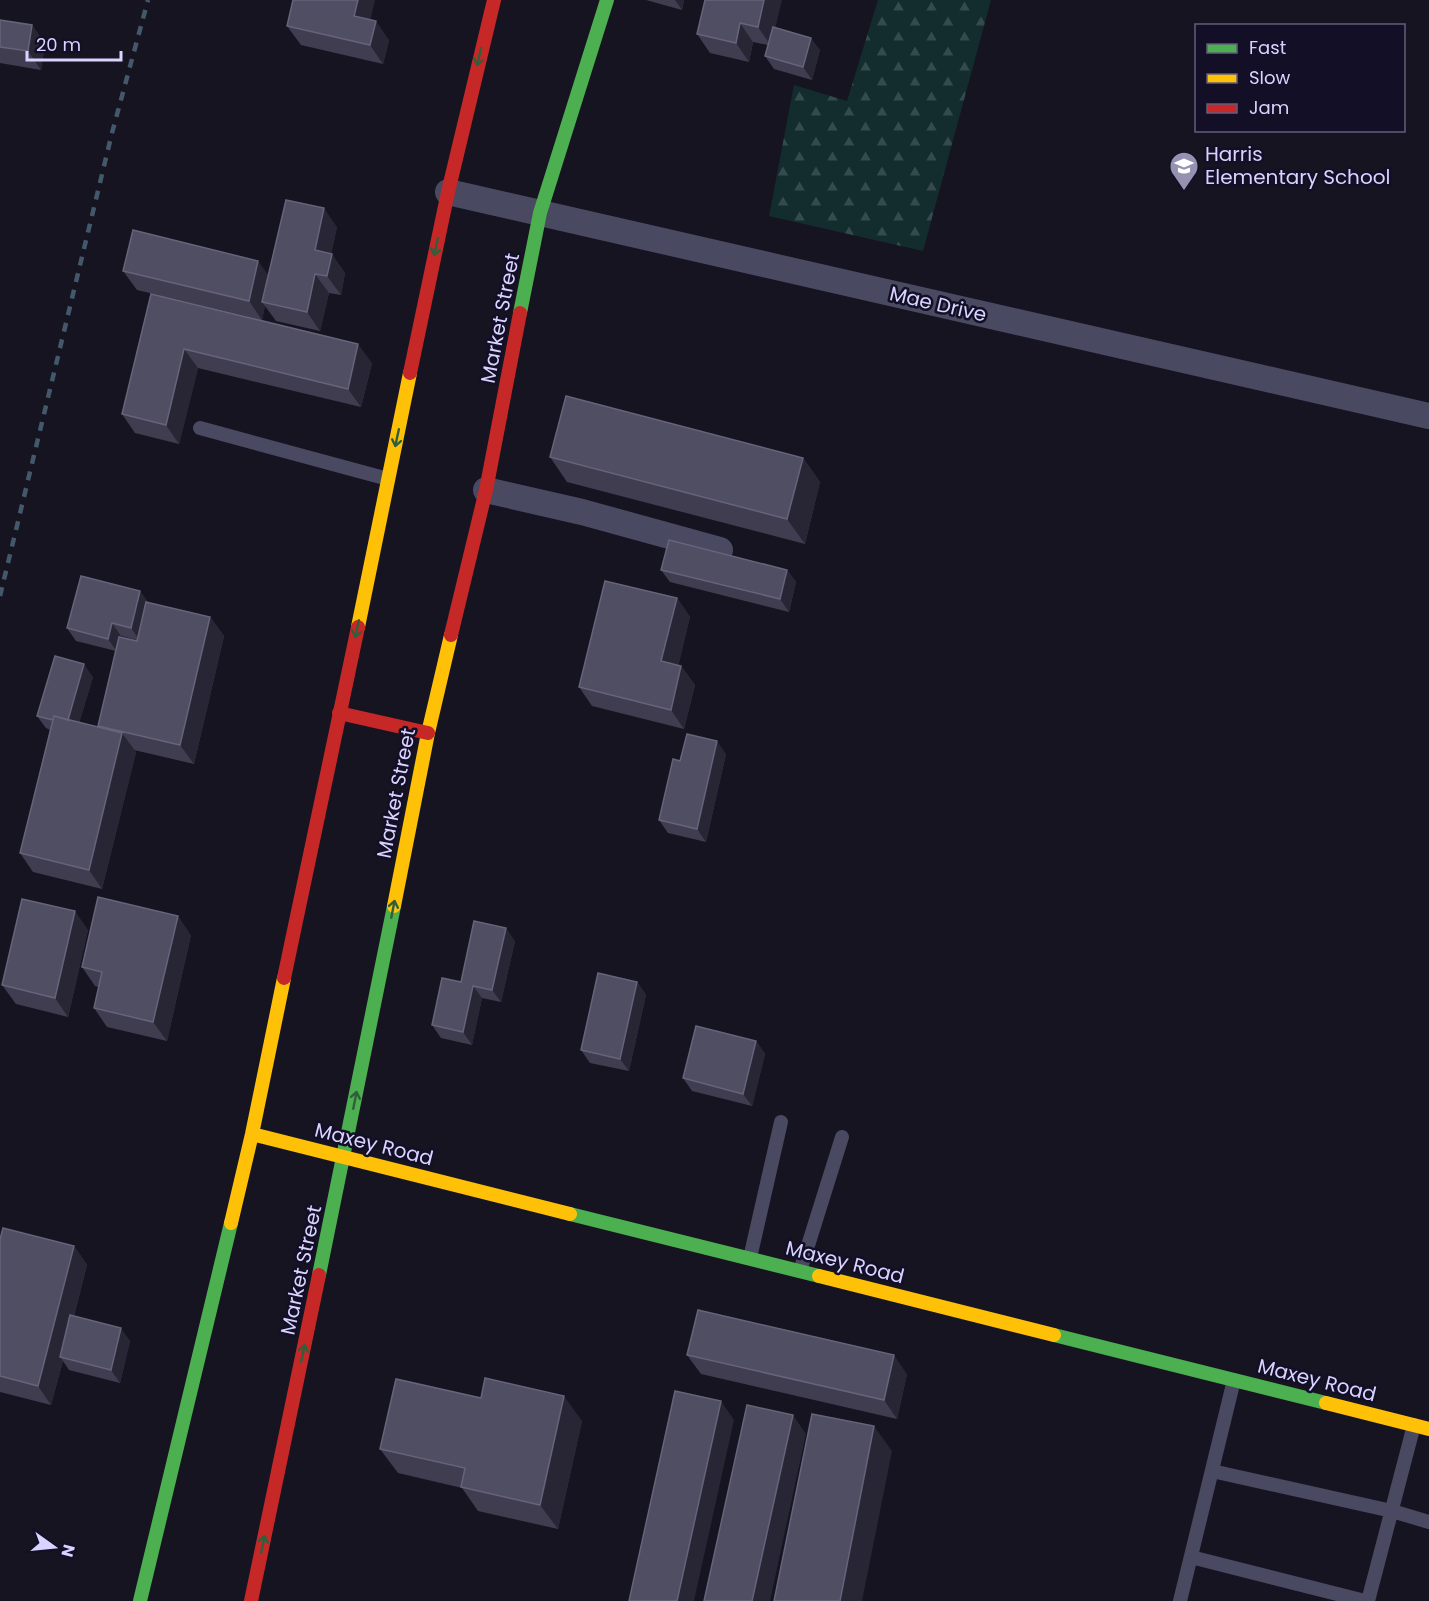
<svg xmlns="http://www.w3.org/2000/svg" width="1429" height="1601" font-family="Poppins,sans-serif">
<style>
.forest{fill:url(#forest-firs)}
.lines{fill:none;stroke-linecap:round;stroke-linejoin:round}
.lane{stroke:#4a4962;stroke-width:14}
.street{stroke:#4a4962;stroke-width:26}
.fast{stroke:#4caf50;stroke-width:14}
.slow{stroke:#ffc107;stroke-width:14}
.jam{stroke:#c62828;stroke-width:14}
.rail{stroke:#43596b;stroke-width:4.5;stroke-dasharray:9 8;stroke-linecap:butt}
.wall{fill:#403d50;fill-rule:evenodd}
.shaded-wall{fill:#282635}
.building{fill:#504e63;stroke:#66637b;stroke-width:1.5}
.oneway{stroke:#305f3b}
.labels{text-anchor:middle;dominant-baseline:central;stroke-width:5;stroke-linejoin:round;paint-order:stroke}
.poi-label{font-size:20px;fill:#d9d4ff;stroke:#130f26;text-anchor:start}
.street-label{font-size:20px;fill:#d9d4ff;stroke:#130f26}
</style>
<defs>
<pattern id="forest-firs" width="22" height="20" patternUnits="userSpaceOnUse" patternTransform="scale(1.5)"><rect width="22" height="20" fill="#132c2d"/><path d="M5 1l3.5 6h-7zM16 11l3.5 6h-7z" fill="#354a4c"/></pattern>
</defs>
<rect width="100%" height="100%" fill="#161421"/>
<path class="forest" d="M878,0H991L923,251L769,216L794,85L847,101Z"/>
<g class="lines">
<path class="lane" d="M200,428L388,479
M750,1258L781,1122
M800,1271L842,1137
M1212,1471L1392,1511L1429,1522
M1191,1557L1365,1601
M1180,1601L1234,1380
M1368,1601L1414,1425"/>
<path class="street" d="M448,192L1429,416
M486,490L582,512L720,550"/>
<path class="fast" d="M520,313L540,213L607,0
M570,1214L819,1276
M319,1275L394,906
M1054,1335L1326,1403
M140,1601L231,1223"/>
<path class="slow" d="M358,627L410,373
M394,906L428,733L451,635
M252,1134L570,1214
M231,1223L252,1134L284,978
M819,1276L1054,1335
M1326,1403L1429,1429"/>
<path class="jam" d="M410,373L448,192L494,0
M451,635L486,490L520,313
M339,713L428,733
M284,978L358,627
M251,1601L319,1275"/>
<path class="rail" d="M0,596L112,133L148,0"/>
</g>
<path class="wall" d="M646,0H684L682,10Z
M705,0L775,27L820,50L812,80L774,69L765,56L768,45L753,42L749,62L710,53L697,34Z
M0,20L32,25L45,44L41,70L0,63Z
M371,20L389,40L383,64L301,45L287,26Z
M337,227L331,254L345,273L341,295L329,293L320,331L276,321L265,306L262,320L137,290L123,271L269,275Z
M151,294L372,363L361,407L198,368L179,444L135,433L122,414Z
M550,457L803,458L820,482L805,544L567,482Z
M661,570H787L796,582L789,612L670,582Z
M677,598L690,617L678,666H681L695,685L684,729L592,706L579,687Z
M149,603L210,617L224,636L194,764L134,750L136,752L102,889L33,872L20,853L50,730L46,728L37,716L93,677L79,723L99,728L98,726L116,651L76,641L67,628ZM121,636L137,640V641L120,638Z
M726,754L706,842L668,833L659,820L680,761Z
M88,930L68,1017L16,1004L2,985Z
M191,935L167,1041L107,1027L94,1008L99,987L95,986L82,967Z
M515,941L501,1002L482,998L472,1045L441,1038L432,1025L461,982Z
M637,982L646,995L629,1071L590,1063L581,1050Z
M756,1041L765,1054L752,1106L692,1091L683,1078Z
M0,1239L74,1246L87,1265L74,1316L130,1341L120,1383L69,1370L63,1361L51,1405L0,1392Z
M687,1355L907,1374L897,1419L701,1374Z
M481,1398L582,1421L558,1529L478,1511L462,1488L398,1473L380,1449Z"/>
<path class="shaded-wall" d="M358,0H375L367,35L354,16Z
M675,0H684L682,10Z
M764,0H782L771,46L758,27Z
M376,21L389,40L383,64L370,45Z
M740,23L753,42L749,62L736,43Z
M32,25L45,44L41,70L28,51Z
M811,38L820,50L812,80L803,67Z
M324,208L337,227L328,269L315,250Z
M332,254L345,273L341,295L327,276Z
M258,261L272,280L262,302L265,306L262,320L249,301Z
M315,274L329,293L320,331L307,312Z
M358,344L372,363L361,407L348,389Z
M184,349L198,368L179,444L166,425Z
M803,458L820,482L805,544L787,519Z
M787,570L796,582L789,612L780,599Z
M140,591L149,603L140,641L131,628Z
M677,598L690,617L675,680L661,661Z
M210,617L224,636L194,764L180,745Z
M112,623L121,636L117,652L108,639Z
M84,664L93,677L75,737L66,724Z
M681,666L695,685L684,729L671,710Z
M122,733L136,752L102,889L89,870Z
M717,741L726,754L706,842L697,829Z
M75,911L88,930L68,1017L55,998Z
M178,916L191,935L167,1041L153,1022Z
M506,928L515,941L501,1002L492,990Z
M637,982L646,995L629,1071L620,1059Z
M473,986L482,998L472,1045L463,1032Z
M756,1041L765,1054L752,1106L743,1094Z
M74,1246L87,1265L63,1358L60,1357L63,1361L51,1405L38,1386Z
M121,1328L130,1341L120,1383L111,1370Z
M894,1355L907,1374L897,1419L884,1400Z
M564,1396L582,1421L558,1529L540,1505Z
M721,1401L734,1420L694,1601H677Z
M793,1415L806,1434L770,1601H752Z
M874,1426L892,1451L862,1601H840Z"/>
<path class="building" d="M293,0H358L354,16L376,21L370,45L287,26Z
M705,0H764L758,27L740,23L736,43L697,34Z
M0,20L32,25L28,51L0,47Z
M773,27L811,38L803,67L765,56Z
M286,200L324,208L315,250L332,254L327,276L315,274L307,312L262,302Z
M133,230L258,261L249,301L123,271Z
M151,294L358,344L348,389L184,349L166,425L122,414Z
M566,396L803,458L787,519L550,457Z
M669,540L787,570L780,599L661,570Z
M81,576L140,591L131,628L112,623L108,639L67,628Z
M605,581L677,598L661,661L681,666L671,710L579,687Z
M146,602L210,617L180,745L98,726L119,637L137,641Z
M55,656L84,664L68,720L54,716L53,720L37,716Z
M54,716L122,733L89,870L20,853Z
M687,734L717,741L697,829L659,820L673,759L680,761Z
M98,897L178,916L153,1022L94,1008L102,972L82,967Z
M22,899L75,911L55,998L2,985Z
M474,921L506,928L492,990L473,986L463,1032L432,1025L442,978L461,982Z
M598,973L637,982L620,1059L581,1050Z
M696,1026L756,1041L743,1094L683,1078Z
M3,1228L74,1246L38,1386L0,1376V1239Z
M698,1310L894,1355L884,1400L687,1355Z
M70,1315L121,1328L111,1370L60,1357Z
M485,1378L564,1396L540,1505L461,1487L465,1468L380,1449L396,1379L481,1398Z
M675,1391L721,1401L677,1601H629Z
M747,1405L793,1415L752,1601H704Z
M812,1414L874,1426L840,1601H774Z"/>
<defs><path id="oneway-shaft" d="M-6 0H5M1.5-3L5.5 0L1.5 3" fill="none" stroke-width="1.6" stroke-linecap="round" stroke-linejoin="round" transform="scale(1.5)"/></defs>
<g class="oneway">
<use href="#oneway-shaft" transform="translate(479 57) rotate(103)"/>
<use href="#oneway-shaft" transform="translate(436 247) rotate(102)"/>
<use href="#oneway-shaft" transform="translate(397 438) rotate(102)"/>
<use href="#oneway-shaft" transform="translate(357 629) rotate(102)"/>
<use href="#oneway-shaft" transform="translate(393 909) rotate(-79)"/>
<use href="#oneway-shaft" transform="translate(355 1100) rotate(-79)"/>
<use href="#oneway-shaft" transform="translate(303 1353) rotate(-78)"/>
<use href="#oneway-shaft" transform="translate(263 1544) rotate(-78)"/>
</g>
<defs>
<g id="school-pin" transform="scale(1.5)"><path d="M0 17L-7.5 6A9.5 9.5 0 1 1 7.5 6Z" fill="#9591b1" stroke="#130f26"/><path d="M0-5L7-2L0 1L-7-2ZM-4 1L0 2.5L4 1V4Q0 6-4 4Z" fill="#fff"/></g>
</defs>
<g fill-rule="evenodd">
<use href="#school-pin" x="1184" y="166"/>
</g>
<g class="labels">
<g class="poi-label">
<text x="1205" y="154">Harris<tspan x="1205" dy="23">Elementary School</tspan></text>
</g>
<g class="street-label">
<text transform="translate(938 304) rotate(13)">Mae Drive</text>
<text transform="translate(500 318) rotate(-79)">Market Street</text>
<text transform="translate(396 793) rotate(-79)">Market Street</text>
<text transform="translate(374 1144) rotate(14)">Maxey Road</text>
<text transform="translate(845 1262) rotate(14)">Maxey Road</text>
<text transform="translate(301 1270) rotate(-78)">Market Street</text>
<text transform="translate(1317 1380) rotate(14)">Maxey Road</text>
</g>
</g>
<rect x="1195" y="24" width="210" height="108" fill="#130f26" stroke="#625e7d" stroke-width="1.5"/>
<rect x="1207" y="44" width="30" height="9" fill="#4caf50" stroke="#625e7d" stroke-width="1.5"/>
<text x="1249" y="54" font-size="18" fill="#d9d4ff">Fast</text>
<rect x="1207" y="74" width="30" height="9" fill="#ffc107" stroke="#625e7d" stroke-width="1.5"/>
<text x="1249" y="84" font-size="18" fill="#d9d4ff">Slow</text>
<rect x="1207" y="104" width="30" height="9" fill="#c62828" stroke="#625e7d" stroke-width="1.5"/>
<text x="1249" y="114" font-size="18" fill="#d9d4ff">Jam</text>
<g transform="translate(54 1547) rotate(105)" stroke="#130f26" stroke-width="4.5" paint-order="stroke">
<path d="M0-4.5L10 22L0 15L-10 22Z" fill="#d9d4ff"/>
<text y="-9" font-size="16" font-weight="bold" text-anchor="middle" fill="#d9d4ff">N</text>
</g>
<path d="M27 51v9h94v-9" fill="none" stroke="#d9d4ff" stroke-width="3"/>
<text x="36" y="51" font-size="18" fill="#d9d4ff" stroke="#130f26" stroke-width="4.5" paint-order="stroke">20 m</text>
</svg>
